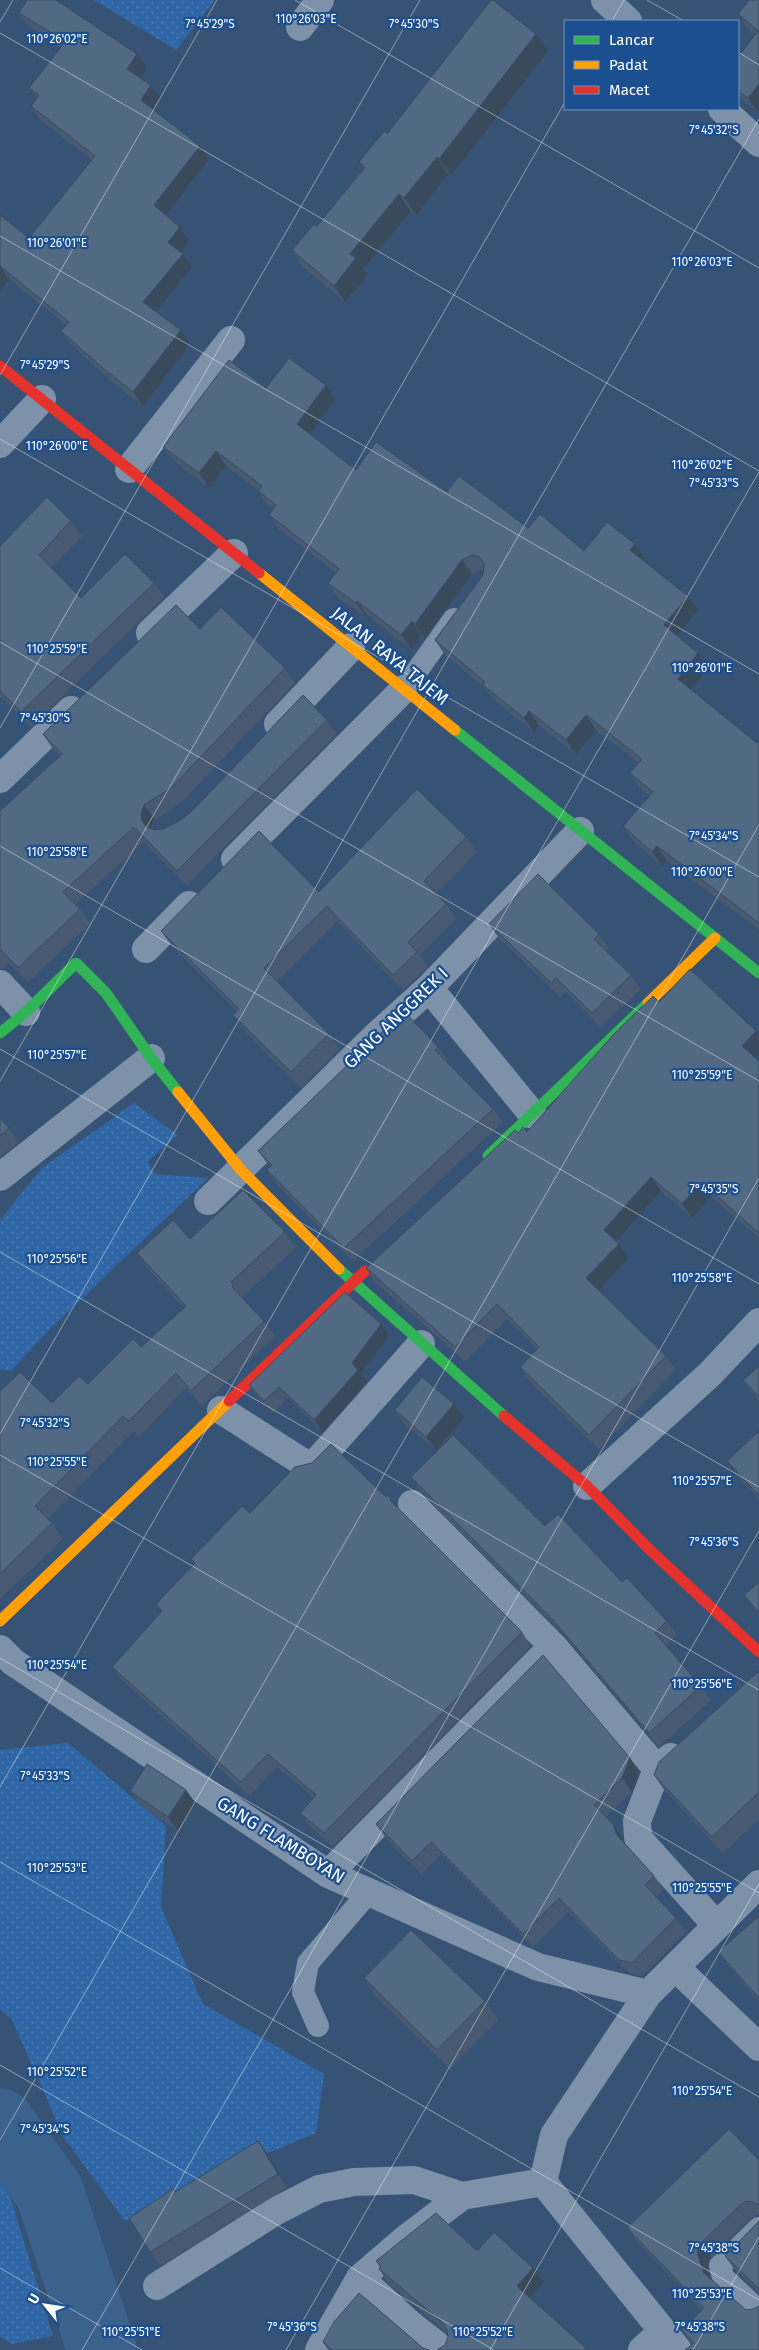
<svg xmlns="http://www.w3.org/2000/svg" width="759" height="2350" font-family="'Fira Sans',sans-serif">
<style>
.grass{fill:url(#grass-dots)}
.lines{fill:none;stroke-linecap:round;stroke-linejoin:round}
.river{stroke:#3b618d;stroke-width:69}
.lane{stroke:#7d92a8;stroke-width:22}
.street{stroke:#7d92a8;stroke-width:28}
.fast{stroke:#30b455;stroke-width:11}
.slow{stroke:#ff9f0a;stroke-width:11}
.jam{stroke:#e5322d;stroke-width:11}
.wall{fill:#475a72}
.shaded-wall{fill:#394a5c}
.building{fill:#526984;stroke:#394a5c}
.ticks{fill:none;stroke:#fff;stroke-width:1;stroke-opacity:0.45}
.labels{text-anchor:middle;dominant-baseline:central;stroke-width:4.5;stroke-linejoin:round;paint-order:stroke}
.street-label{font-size:18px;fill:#fff;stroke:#1b4f8f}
.ticks-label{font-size:12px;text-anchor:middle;fill:#fff;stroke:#1b4f8f;stroke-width:4.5;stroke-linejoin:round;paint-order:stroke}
</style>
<defs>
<pattern id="grass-dots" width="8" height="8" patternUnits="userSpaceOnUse" patternTransform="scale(1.25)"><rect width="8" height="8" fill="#2f66a5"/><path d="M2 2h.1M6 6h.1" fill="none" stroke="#4e7db2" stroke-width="1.8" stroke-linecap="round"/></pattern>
</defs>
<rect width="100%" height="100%" fill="#365274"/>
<path class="grass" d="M94,0H215L176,50Z
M134,1103L178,1135L148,1161L154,1174L208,1178L48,1331L11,1371L0,1370V1220L42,1168Z
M68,1743L166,1826L161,1907L203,2004L324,2074L316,2133L227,2170L125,2221L64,2138L12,2020L0,2009V1750Z
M0,2171L4,2177L53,2336L12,2344L0,2336Z"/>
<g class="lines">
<path class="river" d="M0,2123L50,2193L102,2350"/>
<path class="lane" d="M404,689L454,619
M318,2026L303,1992L308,1963L369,1892
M759,2228L720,2266L723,2277L759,2311"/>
<path class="street" d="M605,0L628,21
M300,27L320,0
M722,109L759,143
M0,444L42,399
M129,469L231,340
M150,633L234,553
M278,724L351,647
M0,779L71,710
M235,859L404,689
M146,949L189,905
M0,984L26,1012
M429,988L533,1115
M0,1177L151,1058
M208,1201L376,1036L429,988L580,831
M221,1410L307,1465L316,1462L321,1457L421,1344
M587,1486L710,1374L759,1322
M412,1504L553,1646L657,1769
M0,1649L13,1662L328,1874L538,1967L648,1994
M671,1757L657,1769L637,1821L638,1838L717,1926
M328,1874L547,1652
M675,1967L759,2047
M157,2286L276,2211L319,2189L354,2182L414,2180L462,2196
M319,2350L360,2278
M443,2350L410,2324L360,2278L403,2241L462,2196L543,2182
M642,2350L662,2332
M678,2350L543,2182L554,2135L648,1994L759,1884"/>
<path class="fast" d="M455,730L759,973
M0,1033L26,1012L76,963L106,993L151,1058L178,1092
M488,1156L648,1003
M339,1269L504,1416"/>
<path class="slow" d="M259,573L455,730
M648,1003L715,938
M178,1092L241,1170L339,1269
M0,1621L229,1401"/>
<path class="jam" d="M0,366L259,573
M229,1401L365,1271
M504,1416L587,1486L648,1548L759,1652"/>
</g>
<path class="wall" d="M759,0L757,112L738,97V57L756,35L747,28L738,14Z
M19,13L147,68L140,78L160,98L153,110L200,146L209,159L166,215L180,227L189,241L181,252L192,267L156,311L181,330L190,344L143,406L107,378L71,344L61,331L66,325L9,279L0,291V215L29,238L92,160L40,120L31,106L37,98L29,88L60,48L56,43L29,27Z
M536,34L548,51L451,176L448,174L416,215L411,211L363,269L368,275L345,302L303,267L292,250L317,226L363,168L359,162L387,134Z
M326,385L336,399L310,434L356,470L447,492L528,528L584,551L645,559L643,560L698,610L677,636L708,668L691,689L757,743L759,740V930L667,861L662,866L633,841L623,826L650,796L640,788L630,773L639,763L596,730L576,755L539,725L534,732L493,699L486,689L445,655L435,640L483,575V569L472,574L425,638L422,635L411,649L367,615L366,617L338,598L328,583L336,573L279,529L269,515L273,509L268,506L258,491H259L226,466L209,488L174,461L163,447L266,388Z
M71,521L82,536L51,567L81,598L154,583L164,597L31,727L1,697L0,698V546Z
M200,629L285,668L295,683L183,801L155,820L152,829L155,830L163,829L179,821L327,720L337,734L187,885L144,842L75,905L80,909L90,924L28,982L9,963L3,969H0V811L60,756L53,749L43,734Z
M466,837L477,852L436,894L446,904L456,919L420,955L428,967L403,990L337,921L277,981L329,1034L340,1049L301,1088L244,1030L233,1015L237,1011L172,946L161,931L319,892Z
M489,924L599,934L609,948L606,951L631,975L641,989L601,1027L566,992L560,997L499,938Z
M659,1002L756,1031L759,1034V1053L755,1057L759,1061V1238L711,1197L692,1218L661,1191L616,1241L629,1258L599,1290L666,1356L676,1370L599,1449L530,1382L520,1367L537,1349L507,1319L465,1361L376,1283L366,1268L518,1133L527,1132Z
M438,1047L448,1060L446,1062L493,1109L503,1122L353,1261L276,1183L267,1170L270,1167L258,1151Z
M0,1118L9,1128L19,1142L0,1157Z
M285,1232L296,1248L242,1297L244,1301L264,1321L275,1336L202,1406L186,1388L139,1437L134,1431L48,1519L52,1523L63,1539L0,1599V1391L52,1403L88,1384L141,1347L184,1308L148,1269L137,1253L190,1239Z
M389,1336L361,1373L367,1382L323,1432L288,1398L273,1413L257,1396L249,1385Z
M759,1366V1401L754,1395L743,1380Z
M395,1410L464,1418L436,1450L404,1424Z
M759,1431V1499L738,1476L727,1461Z
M411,1477L545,1526L667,1621L677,1635L666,1645L701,1686L711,1700L659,1747L564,1635L420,1491Z
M386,1497L394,1504L522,1632L531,1646L333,1847L310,1826L300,1813L314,1798L277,1767L250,1796L122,1680L112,1667L161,1612L156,1604L195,1564L191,1559L250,1513Z
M759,1582V1616L744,1595Z
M759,1671V1819L723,1853L665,1791L654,1775Z
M630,1758L639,1772L632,1792L606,1817L613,1824L622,1837L624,1843L654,1876L663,1890L656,1897L676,1918L686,1932L642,1976L629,1973L568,1912L533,1947L441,1855L421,1874L386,1838L376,1824Z
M186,1790L196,1804L178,1831L140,1805L130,1791Z
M759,1916V2001L729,1967L718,1952Z
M364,1978L485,2001L498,2020L450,2069L377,1998Z
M258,2141L268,2155L287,2188L160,2266L150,2252L175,2192Z
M759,2160V2215H756L750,2219L711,2257L708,2262L707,2269L711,2278L759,2350L692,2344L682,2330L702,2310L637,2242L627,2228Z
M759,2221V2293L735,2270L725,2256Z
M477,2251L533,2268L544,2282L445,2345L448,2337V2334L389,2284L379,2269L380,2267L376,2261Z
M323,2342L423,2348L429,2350H328Z"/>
<path class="shaded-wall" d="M536,34L548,51L451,176L439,159Z
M137,54L147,68L137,83L127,69Z
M759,84V110L757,112L748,98Z
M151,85L160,98L150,114L141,100Z
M200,146L209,159L163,219L154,205Z
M437,157L448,174L416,215L404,198Z
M399,194L411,211L363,269L368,275L345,302L334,286L350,254Z
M180,227L189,241L178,256L168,242Z
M183,254L192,267L153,315L143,302Z
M0,266L9,279L0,291Z
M181,330L190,344L143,406L133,392Z
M326,385L336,399L307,438L297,424Z
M216,451L226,466L209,488L199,473Z
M635,544L645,559L640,564L630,550Z
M462,560L472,574L425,638L415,624Z
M688,596L698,610L674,640L664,625Z
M357,601L367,615L366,617L356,603Z
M412,621L422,635L411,649L401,635Z
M698,653L708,668L688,693L678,679Z
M529,711L539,725L534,732L524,718Z
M586,715L596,730L576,755L566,740Z
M144,805L155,820L151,828L153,835L142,821L141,814Z
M657,846L667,861L662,866L652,852Z
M756,1031L759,1034V1053L752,1061L742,1046Z
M651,1177L661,1191L614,1244L604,1230Z
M701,1182L711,1197L692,1218L682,1204Z
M619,1244L629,1258L596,1293L586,1278Z
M381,1324L389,1336L361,1373L367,1382L323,1432L314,1420L352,1363Z
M454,1404L464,1418L436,1450L426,1437Z
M630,1758L639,1772L632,1792L622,1778Z
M186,1790L196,1804L178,1831L168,1817Z
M613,1824L622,1837L626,1848L617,1835Z
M258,2141L268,2155L287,2188L278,2174Z
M701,2243L711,2257L708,2262L707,2269L714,2287L704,2273L698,2255V2248Z
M533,2268L544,2282L527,2301L517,2286Z"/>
<path class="building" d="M27,0H56L137,54L127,69L151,85L141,100L200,146L154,205L180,227L168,242L183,254L143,302L181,330L133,392L98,364L61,331L69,322L0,266V215L29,238L95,156L31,106L39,95L29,88L64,43L49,33L50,32L19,13Z
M491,0H493L536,34L439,159L437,157L404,198L399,194L350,254L356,258L334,286L292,250L314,224L317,226L365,167L359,162L384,131L387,134Z
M749,0H759V84L748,98L738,91V57L758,31L738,14Z
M289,358L326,385L297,424L356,470L376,442L447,492L459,476L528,528L540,514L584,551L607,522L635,544L630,550L688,596L664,625L698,653L678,679L757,743L759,740V923L657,846L652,852L623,826L653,792L630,773L642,759L586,715L566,740L529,711L524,718L483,685L485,682L435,640L483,575L484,563L480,557L473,555L462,560L415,624L412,621L401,635L357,601L356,603L328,583L339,569L269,515L276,505L258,491L262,486L216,451L199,473L163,447L229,360L266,388Z
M47,497L71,521L39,555L81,598L125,554L154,583L21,712L0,691V546Z
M176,605L200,629L221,607L285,668L172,787L144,805L141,814L142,821L147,827L155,830L163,829L179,821L192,811L303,695L327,720L177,871L134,827L63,892L80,909L18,968L0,949V811L62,754L43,734Z
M417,789L466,837L424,881L446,904L408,942L417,952L393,975L327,906L264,968L329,1034L291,1072L233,1015L239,1009L161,931L259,831L319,892Z
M538,874L599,934L594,939L631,975L592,1013L556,978L551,983L489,924Z
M690,969L756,1031L742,1046L759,1061V1233L701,1182L682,1204L651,1177L604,1230L619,1244L586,1278L666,1356L589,1435L520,1367L539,1347L497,1304L455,1347L366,1268L515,1130L518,1133L523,1127L527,1132L614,1034L653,996L659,1002Z
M404,1011L438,1047L435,1050L493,1109L344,1248L267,1170L272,1165L258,1151Z
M0,1118L9,1128L0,1136Z
M243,1190L285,1232L231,1282L234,1285L232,1287L264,1321L191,1391L176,1373L129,1421L123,1416L35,1506L52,1523L0,1574V1391L20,1372L52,1403L79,1376L88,1384L133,1339L141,1347L186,1306L137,1253L173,1220L190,1239Z
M345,1292L381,1324L352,1363L358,1370L314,1420L279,1387L264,1401L249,1385Z
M759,1366V1397L743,1380Z
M422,1377L454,1404L426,1437L395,1410Z
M759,1431V1496L727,1461Z
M453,1435L545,1526L558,1514L622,1582L627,1578L667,1621L655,1633L701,1686L649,1733L554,1621L411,1477Z
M331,1444L386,1497L388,1495L391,1501L522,1632L324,1833L300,1813L316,1795L268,1754L241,1782L112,1667L162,1611L156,1604L195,1563L191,1559L242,1506L250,1513L295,1467L312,1463Z
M759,1582V1613L744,1595Z
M543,1655L630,1758L622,1778L594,1805L613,1824L617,1835L654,1876L645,1885L676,1918L632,1963L619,1960L559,1898L523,1934L431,1842L412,1861L376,1824Z
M759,1671V1792L712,1837L654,1775L659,1762Z
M147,1764L186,1790L168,1817L130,1791Z
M759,1916V1998L718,1952Z
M411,1930L485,2001L437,2050L364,1978Z
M729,2129L759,2160V2205L753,2202L746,2201L740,2205L701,2243L698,2248V2255L704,2273L746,2310L753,2309L759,2306V2350H685L694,2343L682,2330L704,2308L627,2228Z
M258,2141L278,2174L150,2252L129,2218L173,2189L175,2192Z
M436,2213L477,2251L494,2232L533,2268L517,2286L586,2348L584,2350H437L445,2345L448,2337L447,2330L443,2323L379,2269L381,2266L376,2261Z
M759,2221V2289L758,2288L725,2256Z
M359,2293L423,2348L429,2350H332L323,2342L334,2322Z"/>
<path class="ticks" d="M295,0L759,268M647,0L684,21M612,21L624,0M0,22L13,0M0,33L759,471M738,52L759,65M0,236L759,674M0,375L217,0M0,439L759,877M0,642L759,1081M0,728L420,0M0,846L759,1284M0,1049L759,1487M0,1081L565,102M0,1252L759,1690M0,1434L759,119M0,1455L759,1893M0,1658L759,2097M0,1787L759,472M0,1862L759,2300M0,2065L494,2350M0,2140L759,825M0,2268L142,2350M82,2350L759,1178M286,2350L759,1531M490,2350L759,1884M693,2350L759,2237"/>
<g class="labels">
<g class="street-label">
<text transform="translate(390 656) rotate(39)">JALAN RAYA TAJEM</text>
<text transform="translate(396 1018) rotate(-44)">GANG ANGGREK I</text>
<text transform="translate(281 1840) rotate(32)">GANG FLAMBOYAN</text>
</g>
</g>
<g class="ticks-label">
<text x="306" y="23">110°26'03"E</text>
<text x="210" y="28">7°45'29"S</text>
<text x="414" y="28">7°45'30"S</text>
<text x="57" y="43">110°26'02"E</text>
<text x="714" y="134">7°45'32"S</text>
<text x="57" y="247">110°26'01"E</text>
<text x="702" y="266">110°26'03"E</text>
<text x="45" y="369">7°45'29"S</text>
<text x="57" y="450">110°26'00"E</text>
<text x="702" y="469">110°26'02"E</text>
<text x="714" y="487">7°45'33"S</text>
<text x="57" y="653">110°25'59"E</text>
<text x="702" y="672">110°26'01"E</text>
<text x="45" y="722">7°45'30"S</text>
<text x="714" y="840">7°45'34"S</text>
<text x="57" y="856">110°25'58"E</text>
<text x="702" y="876">110°26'00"E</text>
<text x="57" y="1059">110°25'57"E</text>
<text x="702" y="1079">110°25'59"E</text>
<text x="714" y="1193">7°45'35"S</text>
<text x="57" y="1263">110°25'56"E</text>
<text x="702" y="1282">110°25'58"E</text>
<text x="45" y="1427">7°45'32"S</text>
<text x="57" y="1466">110°25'55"E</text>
<text x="702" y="1485">110°25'57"E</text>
<text x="714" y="1546">7°45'36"S</text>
<text x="57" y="1669">110°25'54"E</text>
<text x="702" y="1688">110°25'56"E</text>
<text x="45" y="1780">7°45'33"S</text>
<text x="57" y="1872">110°25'53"E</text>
<text x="702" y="1892">110°25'55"E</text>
<text x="57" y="2076">110°25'52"E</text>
<text x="702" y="2095">110°25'54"E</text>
<text x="45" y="2133">7°45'34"S</text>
<text x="714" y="2252">7°45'38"S</text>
<text x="702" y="2298">110°25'53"E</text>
<text x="292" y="2331">7°45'36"S</text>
<text x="700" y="2331">7°45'38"S</text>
<text x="131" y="2336">110°25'51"E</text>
<text x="483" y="2336">110°25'52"E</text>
</g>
<rect x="564" y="20" width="175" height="90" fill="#1b4f8f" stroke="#7695bc"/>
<rect x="574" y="36" width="25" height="8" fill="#30b455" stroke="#7695bc"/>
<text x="609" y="45" font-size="15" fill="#ffffff">Lancar</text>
<rect x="574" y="61" width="25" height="8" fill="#ff9f0a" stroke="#7695bc"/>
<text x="609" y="70" font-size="15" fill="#ffffff">Padat</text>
<rect x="574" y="86" width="25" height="8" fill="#e5322d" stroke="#7695bc"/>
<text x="609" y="95" font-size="15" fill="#ffffff">Macet</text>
<g transform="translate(45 2305) rotate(300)" stroke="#1b4f8f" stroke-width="4" paint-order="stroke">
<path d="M0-4L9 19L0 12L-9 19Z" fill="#ffffff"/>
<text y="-8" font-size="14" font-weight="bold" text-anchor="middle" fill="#ffffff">U</text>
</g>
</svg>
